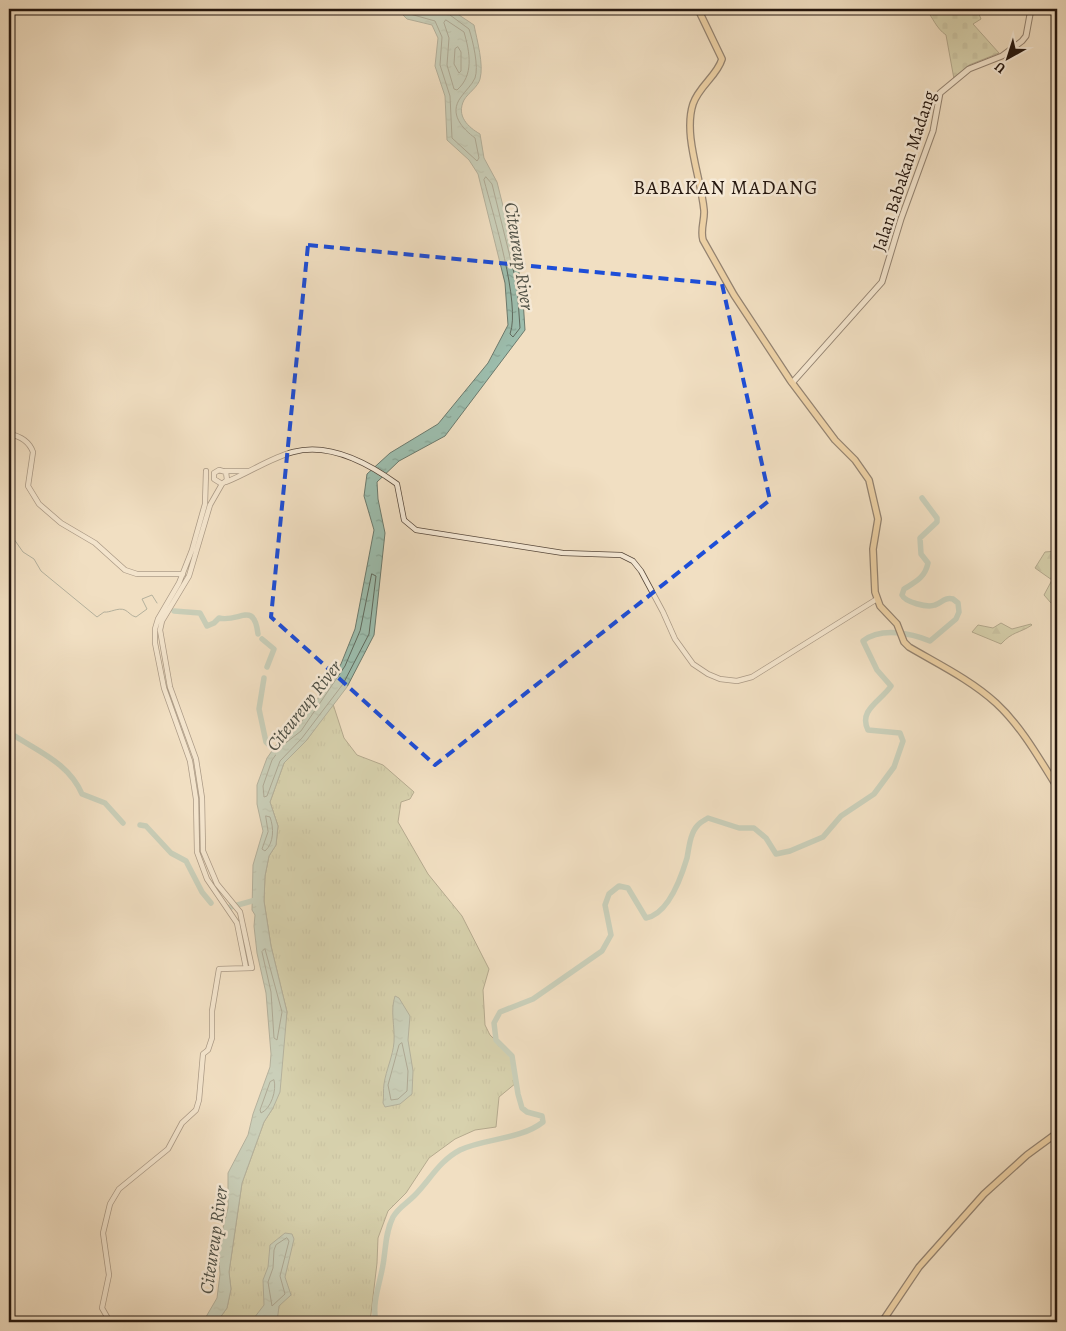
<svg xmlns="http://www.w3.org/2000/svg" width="1066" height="1331" font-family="Alegreya,serif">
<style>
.grass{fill:url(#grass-tufts);stroke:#6e6c50}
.forest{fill:url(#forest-firs);stroke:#6e6c50}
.cemetery{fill:url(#cemetery-stones);stroke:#6e6c50}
.water{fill:url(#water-ripples);stroke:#6c7a6d}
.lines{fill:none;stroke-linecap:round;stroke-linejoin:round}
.shore{stroke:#606a5e;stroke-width:1}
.stream{stroke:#6c7a6d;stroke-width:1}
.river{stroke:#9cbdad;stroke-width:5.5}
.tertiary-casing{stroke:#57483b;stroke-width:6}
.secondary-casing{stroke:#24160e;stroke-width:7}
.primary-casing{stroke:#24160e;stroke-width:8}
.tertiary{stroke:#f6ead7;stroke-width:4.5}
.secondary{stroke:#f6ead7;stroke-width:5}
.primary{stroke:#e8c081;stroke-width:5.5}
.marked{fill:none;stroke:#1d4ed8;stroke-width:4;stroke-dasharray:10 6;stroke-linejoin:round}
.labels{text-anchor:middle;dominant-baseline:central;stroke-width:5;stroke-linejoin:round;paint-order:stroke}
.street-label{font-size:18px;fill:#24160e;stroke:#f6ead7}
.water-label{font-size:19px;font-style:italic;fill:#4e5046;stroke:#f6ead7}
.quarter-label{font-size:20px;letter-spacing:1px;fill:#24160e;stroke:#f6ead7}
</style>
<defs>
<pattern id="grass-tufts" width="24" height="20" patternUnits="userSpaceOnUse" patternTransform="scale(1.25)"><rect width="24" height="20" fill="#b9c293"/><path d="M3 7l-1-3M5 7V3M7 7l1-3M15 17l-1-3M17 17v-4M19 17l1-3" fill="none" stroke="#9fa67e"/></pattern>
<pattern id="forest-firs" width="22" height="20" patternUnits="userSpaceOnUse" patternTransform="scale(1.25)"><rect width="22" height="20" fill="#b9c293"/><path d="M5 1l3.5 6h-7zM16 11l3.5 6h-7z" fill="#9fa67e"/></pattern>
<pattern id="cemetery-stones" width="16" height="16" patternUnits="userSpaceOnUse" patternTransform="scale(1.25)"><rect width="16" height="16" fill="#b9c293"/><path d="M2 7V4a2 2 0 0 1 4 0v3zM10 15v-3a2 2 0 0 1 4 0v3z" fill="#9fa67e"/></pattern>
<pattern id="water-ripples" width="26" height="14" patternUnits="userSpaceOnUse" patternTransform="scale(1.25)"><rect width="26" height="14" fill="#9cbdad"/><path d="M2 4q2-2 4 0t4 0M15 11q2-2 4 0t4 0" fill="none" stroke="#86a294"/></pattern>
</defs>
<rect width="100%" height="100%" fill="#f1dfc2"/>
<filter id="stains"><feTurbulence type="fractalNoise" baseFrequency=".004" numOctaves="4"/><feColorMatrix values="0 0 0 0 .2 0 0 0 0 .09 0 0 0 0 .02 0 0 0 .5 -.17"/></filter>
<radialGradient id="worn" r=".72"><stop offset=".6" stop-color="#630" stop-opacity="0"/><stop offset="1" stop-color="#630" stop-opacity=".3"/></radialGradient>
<path class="grass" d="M333,704L344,738L357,755L383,765L414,792L410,799L401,802L398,822L428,874L462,916L489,969L483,990L485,1025L490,1035L512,1056L516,1083L499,1097L496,1127L475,1130L455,1139L429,1158L406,1193L388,1211L378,1238L377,1263L370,1322H217L227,1308L231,1289L229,1272L242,1183L264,1122L273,1108L287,1012L271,946L264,901L265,876L269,856L276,845L278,826L270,802L284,763L306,741Z"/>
<path class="forest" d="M1057,551V599L1051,603L1044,595L1052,580L1035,568L1045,552Z
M1001,623L1012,629L1031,624L1032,625C1018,634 1013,631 1001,644L972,632L978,625L993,628Z"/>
<path class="cemetery" d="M926,9H977L981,19L973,24L999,53L969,65L954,79L946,35C936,28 933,18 926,9Z"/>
<path class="water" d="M397,9H450L474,25C477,40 484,65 480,79C478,87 468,93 464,100C456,116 468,127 480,134L484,158L497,182L505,214L522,285L525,330L445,436L399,461L377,482L378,499L385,533L374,635L347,687L306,741L284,763L270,802L278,826L276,845L269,856L265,876L264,901L271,946L287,1012L280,1092L273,1108L264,1122L242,1183L229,1272L231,1289L227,1308L217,1322H203L217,1298L220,1274L218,1248L228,1208V1173L248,1135L253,1114L270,1067L271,1054L266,993L257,953L254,926L255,915L252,910L253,865L263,831L257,804V785L267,758L279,741L297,728L330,681L341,664L355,629L374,530L364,496L367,474L390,453L438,424L488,363L508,325L505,283L478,174L469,160L447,140L445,96L435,66L438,38L432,25L407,19Z
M395,996L399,998L410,1016L408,1040L413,1071L412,1094L400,1104L385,1107L383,1103C384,1096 383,1090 384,1084C386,1070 393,1056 394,1042C395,1026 390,1011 395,996Z
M285,1233L292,1234L294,1239L285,1277L291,1295L279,1306L277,1322H251L264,1305L263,1280L268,1267L270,1245Z"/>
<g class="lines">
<path class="shore" d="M404,9L410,14L435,21L442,37L440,65L450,96L452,138L477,161L479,158L475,138C463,129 448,114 461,97C465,91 472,85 475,78C479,67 473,41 469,29L450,15L448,9
M446,20L464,32C470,53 474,75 457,90L454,89L447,65L449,38L444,23Z
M458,47L461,52V71L459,73L454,64L455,49Z
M486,177L492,184L517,285L520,328L513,337L510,334C521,304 493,214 484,180Z
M372,574L376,576L369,634L343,684L302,738L280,761L267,796L264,797L263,786L272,760L283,745L301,731L345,666L360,631Z
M266,816L270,817C274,828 274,843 265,851L262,849L268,832Z
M265,949L282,1012L277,1040L274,1038L271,992L262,952Z
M402,1043L408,1071L407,1091L398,1099L391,1100L388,1085L399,1045Z
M274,1080C277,1090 271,1109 261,1113L260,1110L270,1082Z
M287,1238L289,1241L280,1276L285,1294L272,1306L268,1282L273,1268L274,1250L276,1245Z"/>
<path class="stream" d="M9,532L23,552L34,559L41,571L97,617L104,612C110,613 118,607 125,610C129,612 131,616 136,617L147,609L142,599L152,595L157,603"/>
<path class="river" d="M174,611L200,613L207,626L214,623L219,618C239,623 254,600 258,634
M262,639L274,649L267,667
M264,678L259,709L266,742L279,754
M9,734L15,736C41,753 69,764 82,794L105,803L123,823
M140,825L146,826L171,853L186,861L202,892L211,903
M227,908L259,899
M376,1322C371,1301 382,1279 384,1258C386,1244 386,1231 393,1217C398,1208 407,1203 414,1196C430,1180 439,1161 460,1150C485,1138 520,1140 543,1122L542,1116L527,1112L522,1108L518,1094L512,1056L496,1040L494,1023L500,1012L533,999L602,951L611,935L605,905L609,894L619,886L628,888L646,918C668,914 681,878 687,858C689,848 690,833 698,825C700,822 705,820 708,818L739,828H754L766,838L776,854L790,851L823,837L841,816L874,794L894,767L903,741L900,733L868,730C858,710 881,701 891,686L877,670L863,641C881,627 911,633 930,641L956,619L959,612L958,603L953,599C944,597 942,603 935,605C927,608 905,602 902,595L904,589C915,582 925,578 928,563L921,554L920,538L937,522V518L922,498"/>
<g class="tertiary-casing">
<path id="tertiary" d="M9,434C20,436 29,441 33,452L28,486L39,504L61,523L95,543L125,570L137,574H183
M206,471L205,504L192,550L179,583L158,619L155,629V643L164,688L190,761L196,799L197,852L207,879L237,923L246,968
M225,471H249
M226,482C249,473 270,458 293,452C330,442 368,463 397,484L404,520L416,530L563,553L621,555L633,561L641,571L663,612L675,639L693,664L708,674L720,679L737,681L752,677L877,599
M110,1322L102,1308L109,1275L103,1233L110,1204L119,1189L168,1149L182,1123L196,1110L199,1100L203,1054L208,1050L212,1038V1011L219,969L252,968L240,912L217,884L203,851L202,798L196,759L170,687L160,630L162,621L189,576L210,505L222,484L227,480L226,472L219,470L214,473V479L222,484"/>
</g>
<g class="secondary-casing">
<path id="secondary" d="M792,383L882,282L901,219L933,131L940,93L969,69L1002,56L1022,41L1026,36L1031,9"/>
</g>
<g class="primary-casing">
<path id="primary" d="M698,9L722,59C717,76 699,86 693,104C683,135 701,178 704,210C705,220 700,229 703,240L734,295L790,380L835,440L855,460L869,480L878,519L873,549L875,592L880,606L897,624L904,642L909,647C938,664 971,680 996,703C1021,726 1039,758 1057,787
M882,1322L919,1267L984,1194L1027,1155L1057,1133"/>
</g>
<use href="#tertiary" class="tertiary"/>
<use href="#secondary" class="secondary"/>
<use href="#primary" class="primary"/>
</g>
<path d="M0 0H1066V1331H0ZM308,245L722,284L770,500L435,765L271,617Z" fill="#f1dfc2" fill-opacity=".55" fill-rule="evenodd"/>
<path class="marked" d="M308,245L722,284L770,500L435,765L271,617Z"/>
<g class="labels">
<g class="street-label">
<text transform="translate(904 171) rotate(-72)">Jalan Babakan Madang</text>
</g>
<g class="water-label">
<text transform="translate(519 256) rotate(81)">Citeureup River</text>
<text transform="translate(304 706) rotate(-52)">Citeureup River</text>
<text transform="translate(214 1240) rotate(-82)">Citeureup River</text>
</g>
<g class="quarter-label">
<text x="726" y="187">BABAKAN MADANG</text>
</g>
</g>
<rect width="1066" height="1331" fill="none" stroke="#f1dfc2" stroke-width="30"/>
<rect x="10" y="10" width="1046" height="1311" fill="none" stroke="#24160e" stroke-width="2.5"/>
<rect x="15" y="15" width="1036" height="1301" fill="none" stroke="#24160e"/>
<g transform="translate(1008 58) rotate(219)" stroke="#f6ead7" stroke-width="4" paint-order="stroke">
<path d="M0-4L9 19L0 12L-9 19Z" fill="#24160e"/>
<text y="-8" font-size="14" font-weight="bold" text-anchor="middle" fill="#24160e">U</text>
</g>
<rect width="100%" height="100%" filter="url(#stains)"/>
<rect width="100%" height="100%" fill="url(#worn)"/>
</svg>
